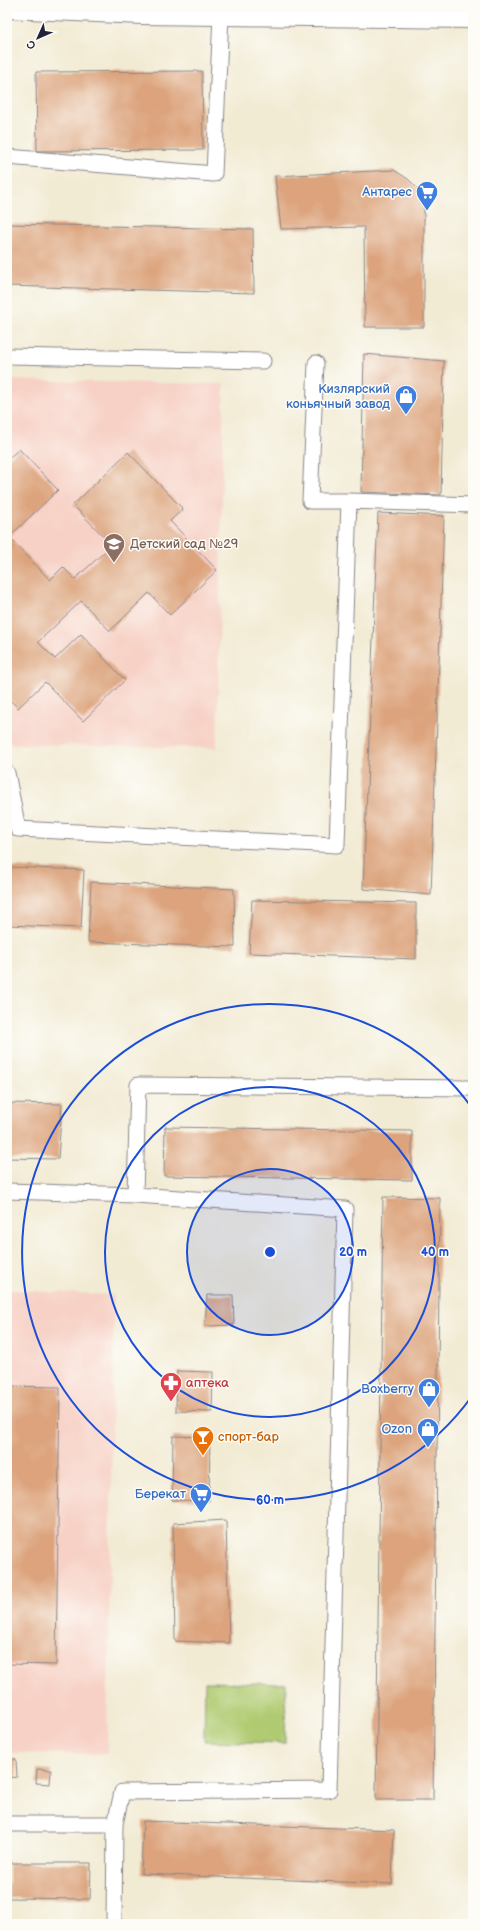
<svg xmlns="http://www.w3.org/2000/svg" width="480" height="1931" font-family="'Balsamiq Sans',sans-serif">
<style>
.built{fill:#f7d1c6}
.green{fill:#afca6f;stroke:#687655}
.building{fill:#dca37b}
.lines{fill:none;stroke-linecap:round;stroke-linejoin:round}
.lane-casing{stroke:#8a8688;stroke-width:17}
.street-casing{stroke:#8a8688;stroke-width:24}
.lane{stroke:#fff;stroke-width:15}
.street{stroke:#fff;stroke-width:22}
.ring{fill:none;stroke:#1d4ed8;stroke-width:2}
.labels{text-anchor:middle;dominant-baseline:central;stroke-width:3;stroke-linejoin:round;paint-order:stroke}
.shop-label{font-size:13px;fill:#366cbe;stroke:#fdfcf7;text-anchor:end}
.education-label{font-size:13px;fill:#785e54;stroke:#fdfcf7;text-anchor:start}
.health-label{font-size:13px;fill:#be3a42;stroke:#fdfcf7;text-anchor:start}
.food-label{font-size:13px;fill:#c56008;stroke:#fdfcf7;text-anchor:start}
.centre{fill:#1d4ed8;stroke:#fdfcf7;stroke-width:2}
.ring-label{font-size:12px;text-anchor:middle;font-weight:bold;fill:#1d4ed8;stroke:#fdfcf7;stroke-width:3;stroke-linejoin:round;paint-order:stroke}
</style>
<rect width="100%" height="100%" fill="#fdfcf7"/>
<filter id="ink" filterUnits="userSpaceOnUse"><feTurbulence type="fractalNoise" baseFrequency=".025" numOctaves="2"/><feDisplacementMap in="SourceGraphic" scale="8" xChannelSelector="R" yChannelSelector="G"/><feConvolveMatrix kernelMatrix="1 2 1 2 8 2 1 2 1" color-interpolation-filters="sRGB"/></filter>
<filter id="wash" filterUnits="userSpaceOnUse"><feTurbulence type="fractalNoise" baseFrequency=".012" numOctaves="4" result="noise"/><feDisplacementMap in="SourceGraphic" scale="16" xChannelSelector="R" yChannelSelector="G"/><feGaussianBlur stdDeviation="0.9" result="paint"/><feColorMatrix in="noise" values="0 0 0 0 0 0 0 0 0 0 0 0 0 0 0 0 0 1.4 0 .05"/><feComposite in="paint" operator="in"/></filter>
<g filter="url(#wash)">
<rect width="100%" height="100%" fill="#f2ebd4"/>
<path class="built" d="M7,380L224,384L217,748L7,744Z
M7,1290L114,1295L107,1754L7,1753Z"/>
<path class="green" d="M205,1682L286,1684L285,1743L204,1741Z"/>
<g id="blocks">
<path class="building" d="M202,71L203,150L37,151L36,72Z
M394,170L408,179L418,189L424,208V327H365L364,227L281,229L275,176Z
M7,224L253,229L254,293L7,286Z
M364,354L444,361L441,495L361,492Z
M19,449L58,490L9,537L50,580L63,567L75,579L112,545L73,505L128,452L183,509L170,521L217,570L170,615L149,593L110,631L81,601L38,642L55,659L81,634L125,680L83,721L45,682L18,708L7,697V639L9,637L7,634V460Z
M378,513L444,516L431,895L363,889Z
M7,867L84,870L81,928L7,925Z
M91,882L234,889L235,947L88,942Z
M252,900L416,903V959L249,953Z
M7,1103L62,1104L58,1159L7,1158Z
M165,1127L412,1131V1180L164,1176Z
M383,1197L440,1198L433,1800H376Z
M207,1295H233L234,1325L205,1326Z
M177,1371L213,1372L212,1412L176,1411Z
M7,1386L60,1387L56,1665L7,1664Z
M173,1436L210,1437L209,1501L172,1500Z
M226,1520L229,1643L175,1641L173,1523Z
M7,1759H16L17,1777L7,1778Z
M37,1769L51,1770L50,1784L36,1783Z
M143,1821L394,1830L392,1884L141,1874Z
M9,1863H91L90,1899L9,1898Z"/>
</g>
</g>
<g filter="url(#ink)">
<use href="#blocks" fill-opacity="0" stroke="#8a8688" stroke-width="1"/>
<g class="lines">
<g class="lane-casing">
<path id="lane" d="M7,157L214,174L221,14
M7,356L263,361
M316,363L310,501H349
M7,773L18,829L337,845L349,501L473,505
M7,1191L135,1195L138,1085L473,1088
M7,1824H115L114,1924
M115,1824L122,1792L329,1790L345,1209L135,1195"/>
</g>
<g class="street-casing">
<path id="street" d="M7,7L142,13L473,17"/>
</g>
<use href="#lane" class="lane"/>
<use href="#street" class="street"/>
</g>
</g>
<circle cx="270" cy="1252" r="83" fill="#1d4ed8" fill-opacity=".12"/>
<g class="ring">
<circle cx="270" cy="1252" r="83"/>
<circle cx="270" cy="1252" r="165"/>
<path d="M472 1396A248 248 0 1 1 472 1108"/>
</g>
<defs>
<g id="supermarket-pin" transform="scale(1.15)"><path d="M0 17L-7.5 6A9.5 9.5 0 1 1 7.5 6Z" fill="#3f7fe0" stroke="#fdfcf7"/><path d="M-6-5.5h2.5l.6 2H6L4.5 2H-2.5L-4.4-4H-6ZM-1.5 3.2a1.3 1.3 0 1 0 .1 0ZM3 3.2a1.3 1.3 0 1 0 .1 0Z" fill="#fff"/></g>
<g id="shop-pin" transform="scale(1.15)"><path d="M0 17L-7.5 6A9.5 9.5 0 1 1 7.5 6Z" fill="#3f7fe0" stroke="#fdfcf7"/><path d="M-5-2.5h2.3a2.7 3.5 0 0 1 5.4 0H5L5.5 6h-11ZM-1.5-2.5h3a1.5 2.3 0 0 0-3 0Z" fill="#fff"/></g>
<g id="school-pin" transform="scale(1.15)"><path d="M0 17L-7.5 6A9.5 9.5 0 1 1 7.5 6Z" fill="#8d6e63" stroke="#fdfcf7"/><path d="M0-5L7-2L0 1L-7-2ZM-4 1L0 2.5L4 1V4Q0 6-4 4Z" fill="#fff"/></g>
<g id="pharmacy-pin" transform="scale(1.15)"><path d="M0 17L-7.5 6A9.5 9.5 0 1 1 7.5 6Z" fill="#e0444e" stroke="#fdfcf7"/><path d="M-2-6h4v4h4v4h-4v4h-4v-4h-4v-4h4Z" fill="#fff"/></g>
<g id="bar-pin" transform="scale(1.15)"><path d="M0 17L-7.5 6A9.5 9.5 0 1 1 7.5 6Z" fill="#e8710a" stroke="#fdfcf7"/><path d="M-6-5H6L.8 .8V4.5H3.5V6h-7V4.5H-.8V.8Z" fill="#fff"/></g>
</defs>
<g fill-rule="evenodd">
<use href="#supermarket-pin" x="427" y="192"/>
<use href="#shop-pin" x="406" y="396"/>
<use href="#school-pin" x="114" y="544"/>
<use href="#pharmacy-pin" x="171" y="1383"/>
<use href="#shop-pin" x="429" y="1389"/>
<use href="#shop-pin" x="428" y="1429"/>
<use href="#bar-pin" x="203" y="1437"/>
<use href="#supermarket-pin" x="201" y="1494"/>
</g>
<g class="labels">
<g class="shop-label">
<text x="412" y="192">Антарес</text>
<text x="390" y="389">Кизлярский<tspan x="390" dy="15">коньячный завод</tspan></text>
<text x="414" y="1389">Boxberry</text>
<text x="412" y="1429">Ozon</text>
<text x="186" y="1494">Берекат</text>
</g>
<g class="education-label">
<text x="130" y="544">Детский сад №29</text>
</g>
<g class="health-label">
<text x="186" y="1383">аптека</text>
</g>
<g class="food-label">
<text x="218" y="1437">спорт-бар</text>
</g>
</g>
<circle cx="270" cy="1252" r="6" class="centre"/>
<g class="ring-label">
<text x="353" y="1256">20 m</text>
<text x="435" y="1256">40 m</text>
<text x="270" y="1504">60 m</text>
</g>
<rect width="480" height="1931" fill="none" stroke="#fdfcf7" stroke-width="24"/>
<g transform="translate(38 38) rotate(225)" stroke="#fdfcf7" stroke-width="3" paint-order="stroke">
<path d="M0-3L7 15L0 10L-7 15Z" fill="#22223b"/>
<text y="-6" font-size="11" font-weight="bold" text-anchor="middle" fill="#22223b">С</text>
</g>
</svg>
